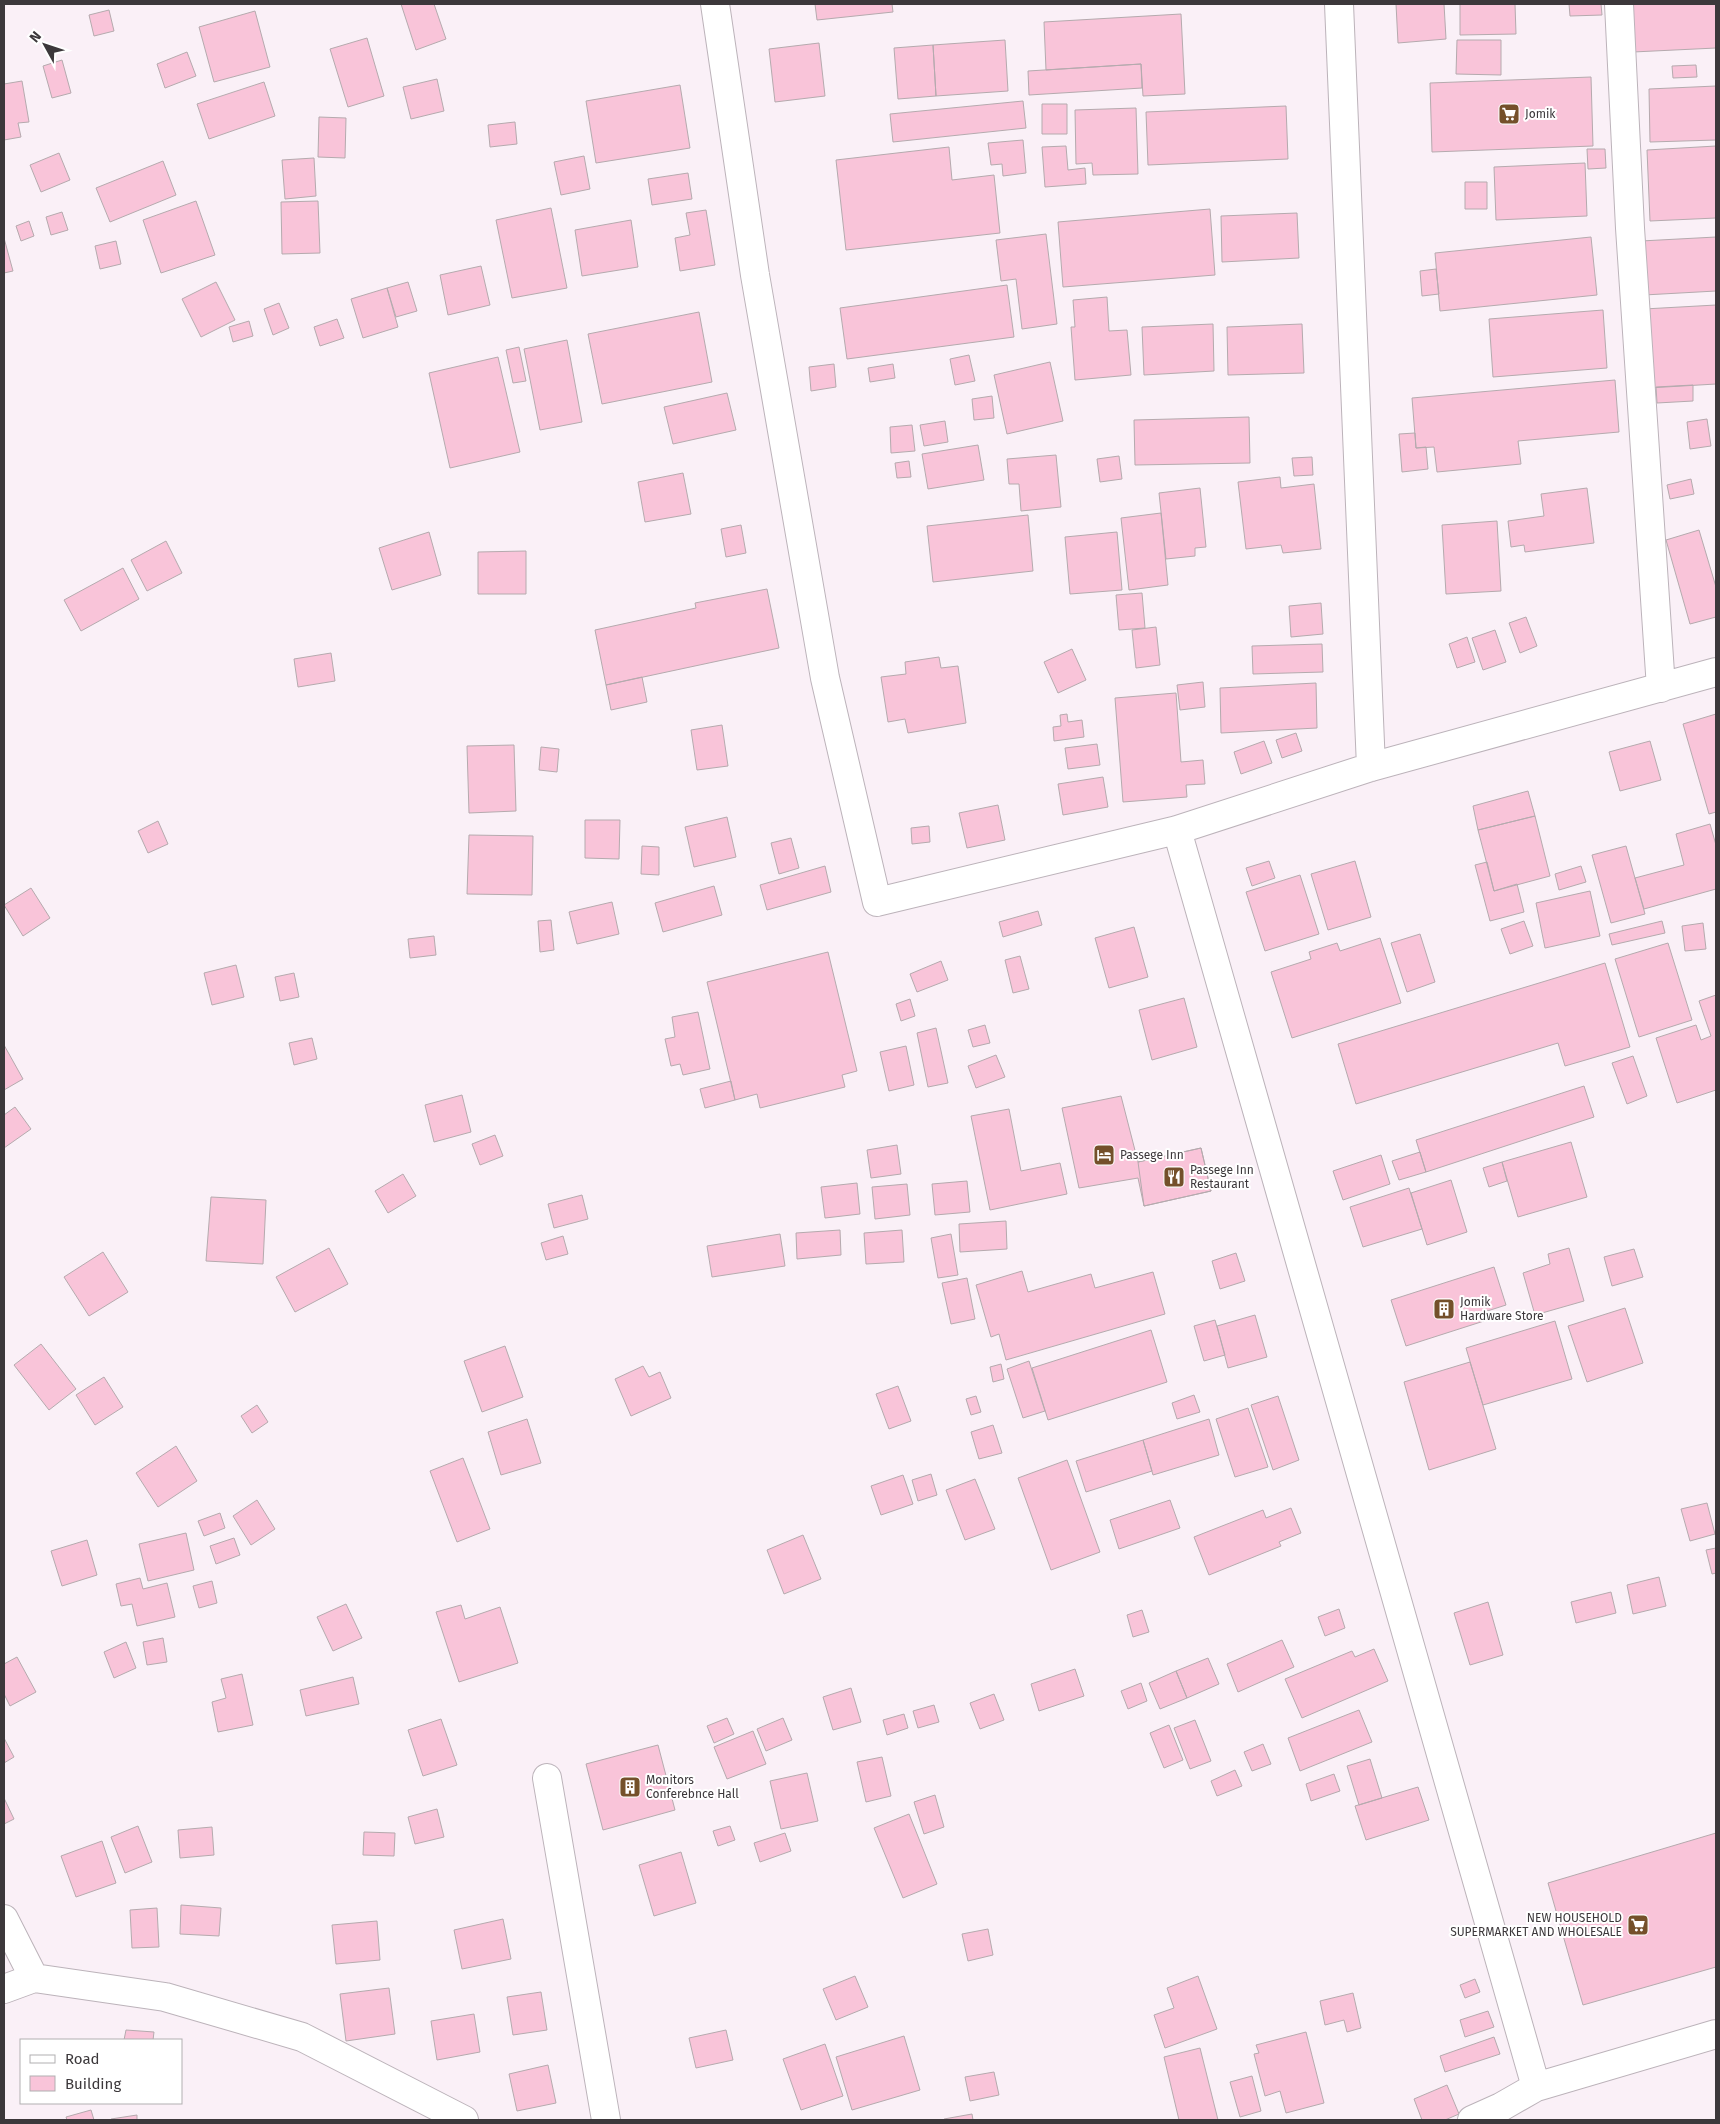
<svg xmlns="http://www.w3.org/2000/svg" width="1720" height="2124" font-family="'Fira Sans',sans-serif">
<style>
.building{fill:#f9c4d9;stroke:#b5aaae}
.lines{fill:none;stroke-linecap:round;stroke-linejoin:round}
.street-casing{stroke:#bcb3ba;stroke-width:30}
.street{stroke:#fff;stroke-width:28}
.labels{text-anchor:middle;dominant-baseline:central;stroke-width:4;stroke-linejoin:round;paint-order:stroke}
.poi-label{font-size:12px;fill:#3c383b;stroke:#fff;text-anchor:start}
</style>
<rect width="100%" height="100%" fill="#faf0f7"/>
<path class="building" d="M401,4H434L446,39L416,50Z
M815,4H892L893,12L817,20Z
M1396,4H1444L1446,39L1398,43Z
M1460,4H1515L1516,34L1460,35Z
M1569,4H1601L1602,15L1570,16Z
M1631,4H1716V48L1633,52Z
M109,10L114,31L94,36L89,15Z
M255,11L270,67L214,82L199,27Z
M1181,14L1185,94L1143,96L1141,64L1046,70L1044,22Z
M367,38L384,96L348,107L330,49Z
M1005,40L1008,91L936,96L933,45Z
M1457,40H1501V75L1456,74Z
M819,43L825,96L775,102L769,49Z
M933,45L936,96L898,99L894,48Z
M187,52L196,76L165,88L157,64Z
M62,60L71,93L52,98L43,66Z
M1141,64L1142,88L1029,95L1028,71Z
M1696,65L1697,77L1673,78L1672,66Z
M1591,77L1593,146L1432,152L1430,83Z
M437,79L444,111L411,119L403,87Z
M22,81L29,122L18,123L21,137L4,140V84Z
M264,82L275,116L209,139L197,104Z
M680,85L690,148L596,163L586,101Z
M1716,86V140L1650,142L1649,89Z
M1023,101L1026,128L893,142L890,114Z
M1042,104H1067V134H1042Z
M1286,106L1288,159L1148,165L1146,112Z
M1136,108L1138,174L1093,175L1092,163L1076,164L1075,110Z
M319,117L346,118L345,158L318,157Z
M515,122L517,144L490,147L488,125Z
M1023,140L1026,173L1003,176L1002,164L991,165L988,143Z
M1066,146L1068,170L1085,168L1086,184L1045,187L1042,147Z
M1716,146V218L1650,221L1647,150Z
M949,147L952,180L994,175L1000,233L846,250L836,160Z
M1587,149H1605L1606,168L1588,169Z
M59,153L70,180L41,192L30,165Z
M584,156L590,189L561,195L554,162Z
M314,158L316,196L285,199L282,160Z
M163,161L176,195L110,222L96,188Z
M1585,163L1587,216L1496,220L1494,167Z
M688,173L692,199L652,205L648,179Z
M1465,182H1487V209H1465Z
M196,201L215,255L161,273L143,220Z
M318,201L320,253L282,254L281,202Z
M551,208L567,288L512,298L496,220Z
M1210,209L1215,275L1063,287L1058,222Z
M706,210L715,265L680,271L675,238L690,235L686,213Z
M62,212L68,230L51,235L46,217Z
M1297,213L1299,258L1222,262L1221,216Z
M631,220L638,267L582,276L575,230Z
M29,221L34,236L21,241L16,226Z
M1046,234L1057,324L1022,329L1016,279L1001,281L996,240Z
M1591,237L1597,295L1440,311L1435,253Z
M1716,237V291L1644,295L1641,241Z
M4,238L13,271L4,273Z
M116,241L121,264L100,269L95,246Z
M481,266L490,305L448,315L440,275Z
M1436,269L1439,294L1422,296L1420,271Z
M216,282L235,320L201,337L182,299Z
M408,282L417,311L396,317L387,288Z
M1007,285L1014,337L847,359L840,308Z
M387,288L398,327L363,338L351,299Z
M1107,297L1109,331L1127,330L1131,375L1075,380L1071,327H1075L1073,300Z
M279,303L289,328L273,335L264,309Z
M1716,305V384L1648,388L1644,309Z
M1603,310L1607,368L1493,377L1489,319Z
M699,312L712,382L602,404L588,334Z
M337,319L344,338L320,346L314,327Z
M249,321L253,336L233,342L229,327Z
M1213,324L1214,371L1144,375L1142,327Z
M1302,324L1304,373L1228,375L1227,327Z
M567,340L582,422L540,430L524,349Z
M519,347L526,381L513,383L506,350Z
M969,355L975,381L955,385L950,359Z
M498,357L520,452L450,468L429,373Z
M1050,362L1063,421L1007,434L994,375Z
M834,364L836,387L811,391L809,367Z
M893,364L895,378L870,382L868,368Z
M1615,380L1619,432L1518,441L1521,464L1437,472L1434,447L1416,448L1412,398Z
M1693,385V401L1657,403L1656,387Z
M727,393L736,430L673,444L664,407Z
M992,396L994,418L974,420L972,399Z
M1249,417L1250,463L1135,465L1134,420Z
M1707,419L1711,446L1690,449L1687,422Z
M945,421L948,442L924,446L920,425Z
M912,425L915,451L891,453L890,427Z
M1415,433L1416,448L1426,447L1428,469L1402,472L1399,434Z
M978,445L984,480L928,489L922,454Z
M1056,455L1061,507L1021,511L1019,484H1009L1007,459Z
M1119,456L1122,479L1100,482L1097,459Z
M1312,457L1313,475L1294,476L1292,458Z
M909,461L911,477L897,478L895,463Z
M683,473L691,514L645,522L638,482Z
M1280,477L1281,488L1314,484L1321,549L1283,553L1281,545L1246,549L1238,482Z
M1691,479L1694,494L1670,499L1667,485Z
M1200,488L1206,547L1195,548V556L1166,559L1159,493Z
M1587,488L1594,543L1525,552L1524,545L1511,547L1508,521L1544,516L1541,494Z
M1161,513L1168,585L1129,590L1121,518Z
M1028,515L1033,571L933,582L927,526Z
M1497,521L1501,591L1446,594L1442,525Z
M741,525L746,553L726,557L721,529Z
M1699,530L1716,587V617L1690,624L1666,540Z
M429,532L441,575L392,590L379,548Z
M1117,532L1122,590L1070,594L1065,537Z
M166,541L182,573L147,591L131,560Z
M526,551V594H478V552Z
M123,568L139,599L81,631L64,600Z
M767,589L779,648L606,685L595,630L696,608L695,603Z
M1142,593L1145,628L1119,630L1116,595Z
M1321,603L1323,634L1291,637L1289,606Z
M1526,617L1537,646L1520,653L1509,623Z
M1156,627L1160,665L1136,668L1132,630Z
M1495,630L1506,662L1483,670L1472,638Z
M1467,637L1475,662L1457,668L1449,644Z
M1322,644L1323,672L1253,674L1252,646Z
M1072,649L1086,680L1058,693L1044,662Z
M331,653L335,681L298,687L294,659Z
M939,657L941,668L958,666L966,723L908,733L905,719L888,722L881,677L906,674L905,662Z
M642,677L647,702L611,710L606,685Z
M1203,682L1205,707L1180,710L1177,685Z
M1316,683L1317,728L1221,733L1220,688Z
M1176,693L1181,762L1203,760L1205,784L1186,785L1187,797L1123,802L1115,698Z
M1067,714L1068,722L1082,720L1084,737L1054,741L1053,727L1061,726L1060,715Z
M1716,714V812L1709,814L1683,724Z
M722,725L728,766L697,770L691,730Z
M1296,733L1302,751L1282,758L1276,740Z
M1264,741L1272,763L1241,774L1234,752Z
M1650,741L1661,780L1620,791L1609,752Z
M1097,744L1100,765L1068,769L1065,748Z
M514,745L516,811L469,813L467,746Z
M541,747L559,749L557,772L539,770Z
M1103,777L1108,807L1063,815L1058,784Z
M1528,791L1535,816L1478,830L1473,806Z
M998,805L1005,840L967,848L959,813Z
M1535,816L1550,876L1494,891L1478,830Z
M727,817L736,857L694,867L685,827Z
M585,820H620L619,859L585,858Z
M158,821L168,844L148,853L138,831Z
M1710,824L1716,845V889L1644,909L1635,878L1684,865L1676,834Z
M929,826L930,842L912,844L911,828Z
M469,835L533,836L532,895L467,894Z
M791,838L799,868L779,874L771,843Z
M642,846L659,847V875L641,874Z
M1626,846L1645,914L1611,923L1592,855Z
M1269,861L1275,878L1252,886L1246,868Z
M1355,861L1371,917L1328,930L1311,874Z
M1487,862L1494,891L1517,884L1524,912L1490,921L1475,865Z
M825,866L831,892L767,910L760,885Z
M1581,866L1586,882L1559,890L1555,874Z
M1300,875L1319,934L1265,951L1246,892Z
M714,886L722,915L663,932L655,903Z
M31,888L50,918L23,936L4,905Z
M1590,891L1600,936L1545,948L1536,903Z
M612,902L619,934L577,944L569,912Z
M1038,911L1042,925L1003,937L999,922Z
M551,920L554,950L540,952L538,921Z
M1524,921L1533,946L1510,954L1501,929Z
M1662,921L1665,933L1612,945L1609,934Z
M1703,923L1706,949L1685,951L1682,926Z
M1134,927L1148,977L1109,988L1095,938Z
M1420,934L1435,982L1407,992L1391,943Z
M434,936L436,955L410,958L408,939Z
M1380,938L1401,1003L1292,1038L1271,972L1311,959L1309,952L1337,943L1340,951Z
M1668,943L1692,1020L1639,1037L1615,959Z
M828,952L857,1071L842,1075L845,1087L760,1108L757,1094L735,1100L707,982Z
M1020,956L1029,989L1013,993L1005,960Z
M941,961L948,980L917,992L910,974Z
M1605,963L1630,1047L1565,1066L1558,1043L1356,1104L1338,1044Z
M236,965L244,997L212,1005L204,973Z
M294,973L299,997L280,1001L275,977Z
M1716,995V1090L1677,1103L1656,1038L1696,1025L1701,1040L1711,1036L1699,1001Z
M1184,998L1197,1047L1152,1060L1139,1010Z
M910,999L915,1016L901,1021L896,1004Z
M698,1012L710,1069L683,1075L680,1064L671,1066L665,1039L675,1037L672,1017Z
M985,1025L990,1043L973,1047L968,1030Z
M936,1028L948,1083L928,1087L917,1033Z
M312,1038L317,1059L294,1065L289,1043Z
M4,1045L23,1079L4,1090Z
M906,1046L914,1085L889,1091L880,1052Z
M996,1055L1005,1077L976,1088L968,1066Z
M1633,1056L1647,1096L1627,1104L1612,1063Z
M731,1081L735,1100L705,1108L700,1089Z
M1584,1086L1594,1117L1426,1172L1416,1140Z
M462,1095L471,1132L434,1142L425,1105Z
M1121,1096L1138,1162L1201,1148L1211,1191L1144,1206L1138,1178L1079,1188L1062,1108Z
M15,1107L31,1129L4,1148V1115Z
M1009,1109L1021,1171L1060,1163L1067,1194L990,1210L971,1116Z
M495,1135L503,1156L480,1165L472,1144Z
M1571,1142L1587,1197L1518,1217L1502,1162Z
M897,1145L901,1174L871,1178L867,1150Z
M1201,1148L1211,1191L1144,1206L1138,1162Z
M1420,1152L1426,1172L1399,1180L1392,1161Z
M1381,1155L1390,1184L1343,1200L1333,1171Z
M1502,1162L1507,1181L1489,1187L1483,1168Z
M403,1174L416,1196L388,1213L375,1191Z
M1451,1180L1467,1232L1427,1245L1411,1193Z
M967,1181L970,1212L935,1215L932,1184Z
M857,1183L860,1214L825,1218L821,1187Z
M907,1184L910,1215L875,1219L872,1187Z
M1409,1188L1422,1229L1363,1247L1350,1207Z
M582,1195L588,1219L554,1228L548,1204Z
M211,1197L266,1200L263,1264L206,1261Z
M1006,1221L1007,1249L960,1252L959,1224Z
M840,1230L841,1255L797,1259L796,1233Z
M902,1230L904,1262L866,1264L864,1233Z
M780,1234L785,1266L712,1277L707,1246Z
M951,1234L958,1275L938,1278L931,1238Z
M563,1236L568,1254L546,1260L541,1243Z
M329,1248L348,1284L295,1312L276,1277Z
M1569,1248L1584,1301L1535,1315L1523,1273L1550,1264L1548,1254Z
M1634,1249L1643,1277L1612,1286L1604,1257Z
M103,1252L128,1292L89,1316L64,1277Z
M1236,1253L1245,1281L1220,1289L1212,1261Z
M1494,1267L1506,1305L1481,1313L1484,1321L1406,1346L1391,1300Z
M1022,1271L1028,1292L1091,1274L1095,1288L1153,1272L1165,1314L1006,1360L999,1334L991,1337L976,1285Z
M967,1278L975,1319L951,1324L942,1283Z
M1625,1308L1643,1363L1587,1382L1568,1326Z
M1255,1315L1267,1357L1228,1368L1217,1326Z
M1215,1320L1225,1355L1204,1361L1194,1326Z
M1555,1321L1572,1379L1483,1405L1466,1348Z
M1151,1330L1167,1382L1048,1420L1032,1368Z
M41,1344L76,1389L49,1410L14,1365Z
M505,1346L523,1397L482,1412L464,1361Z
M1029,1361L1045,1411L1023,1418L1007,1369Z
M1470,1362L1496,1449L1429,1470L1404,1382Z
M1001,1364L1004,1379L993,1382L990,1367Z
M643,1366L649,1377L660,1372L671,1398L631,1416L615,1379Z
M104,1377L123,1407L95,1425L76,1395Z
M898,1386L911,1421L889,1429L876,1394Z
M1194,1395L1200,1412L1177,1419L1172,1403Z
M976,1396L981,1412L971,1415L966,1399Z
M1278,1396L1299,1460L1273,1470L1251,1405Z
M257,1405L268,1422L252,1433L241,1416Z
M1248,1408L1268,1467L1235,1477L1216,1419Z
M527,1419L541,1463L501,1475L488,1432Z
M1209,1419L1219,1455L1153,1475L1143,1440Z
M993,1425L1002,1453L979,1459L971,1432Z
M1143,1440L1152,1471L1086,1492L1076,1461Z
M176,1446L197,1481L158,1507L136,1473Z
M463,1458L490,1529L457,1542L430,1471Z
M1067,1460L1100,1552L1051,1570L1018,1478Z
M931,1474L937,1495L918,1501L912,1480Z
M903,1475L913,1504L881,1515L871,1486Z
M975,1479L995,1529L965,1540L946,1490Z
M257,1500L275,1529L251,1545L233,1516Z
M1170,1500L1180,1528L1119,1549L1110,1520Z
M1707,1503L1715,1534L1690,1541L1681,1509Z
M1291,1508L1301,1533L1279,1542L1281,1546L1209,1575L1194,1537L1263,1510L1266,1518Z
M220,1513L225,1528L204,1536L198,1521Z
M186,1533L194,1570L148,1581L139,1544Z
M803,1535L821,1579L784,1594L767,1550Z
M234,1538L240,1555L216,1564L210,1546Z
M87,1540L97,1575L62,1586L51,1551Z
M1716,1548V1573L1712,1574L1706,1550Z
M1659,1577L1666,1606L1633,1614L1627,1585Z
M140,1578L143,1589L167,1583L175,1617L137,1626L132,1604L121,1606L116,1584Z
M212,1581L217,1603L199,1608L193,1586Z
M1611,1592L1616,1613L1576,1623L1571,1602Z
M1488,1602L1503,1655L1470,1665L1454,1613Z
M346,1604L362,1638L333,1651L317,1617Z
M461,1605L465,1619L500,1607L518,1663L459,1682L436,1612Z
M1339,1609L1345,1628L1325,1636L1318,1617Z
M1142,1610L1149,1632L1133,1637L1127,1615Z
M163,1638L167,1662L147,1665L143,1642Z
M1282,1640L1294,1667L1238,1692L1227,1664Z
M126,1642L136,1668L114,1678L104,1652Z
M1374,1649L1388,1681L1302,1718L1285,1679L1352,1651L1355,1657Z
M17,1657L36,1692L10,1706L4,1694V1664Z
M1208,1658L1219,1684L1187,1698L1176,1671Z
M1075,1669L1084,1696L1039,1711L1031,1684Z
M1176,1671L1187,1698L1160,1709L1149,1683Z
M242,1674L253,1725L218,1732L212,1702L226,1698L221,1679Z
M353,1677L359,1704L306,1716L300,1690Z
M1141,1683L1147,1701L1128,1709L1121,1691Z
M851,1688L861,1722L833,1730L823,1697Z
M994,1694L1004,1720L980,1729L970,1703Z
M934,1705L939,1722L918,1728L913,1711Z
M1359,1710L1372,1742L1300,1771L1288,1738Z
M904,1714L908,1728L887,1735L883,1720Z
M727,1718L734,1734L714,1743L707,1726Z
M783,1718L792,1740L766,1751L757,1729Z
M441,1719L457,1765L423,1776L408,1730Z
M1195,1720L1211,1761L1190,1769L1174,1728Z
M1169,1725L1183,1760L1164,1768L1150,1733Z
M753,1731L766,1764L727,1779L714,1747Z
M4,1738L14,1757L4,1763Z
M1263,1744L1271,1764L1252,1771L1244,1752Z
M658,1745L675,1810L603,1830L586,1764Z
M882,1757L891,1796L866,1802L857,1762Z
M1370,1759L1382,1798L1359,1805L1347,1766Z
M1235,1770L1242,1786L1217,1796L1211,1781Z
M807,1773L818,1821L781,1829L770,1781Z
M1334,1774L1340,1791L1311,1801L1306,1784Z
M1418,1787L1429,1820L1366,1840L1355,1806Z
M935,1795L944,1827L924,1834L914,1802Z
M4,1798L14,1819L4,1824Z
M437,1809L444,1837L415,1844L408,1817Z
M909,1814L937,1884L903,1898L874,1828Z
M138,1826L152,1862L125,1873L111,1837Z
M730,1826L735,1840L718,1846L713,1831Z
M212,1827L214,1855L180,1858L178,1830Z
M364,1832L395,1833L394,1856L363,1855Z
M785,1833L791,1851L760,1862L754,1843Z
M1716,1833V1967L1583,2005L1548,1883Z
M102,1841L116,1883L76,1897L61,1856Z
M681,1852L696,1903L654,1916L639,1865Z
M181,1905L221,1908L219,1936L180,1934Z
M157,1908L159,1947L132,1948L130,1910Z
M503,1919L511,1959L462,1969L454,1930Z
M377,1921L380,1960L336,1964L332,1925Z
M988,1929L993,1955L968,1961L962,1934Z
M855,1976L868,2007L836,2020L823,1989Z
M1198,1976L1217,2029L1165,2048L1154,2015L1174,2008L1167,1988Z
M1475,1979L1480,1992L1465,1998L1460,1985Z
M389,1988L395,2034L346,2041L340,1994Z
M541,1992L547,2030L513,2035L507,1997Z
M1353,1993L1361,2028L1347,2032L1344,2020L1325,2025L1320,2001Z
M1488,2011L1494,2027L1465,2037L1460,2020Z
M474,2014L480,2052L437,2060L431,2021Z
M126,2030L154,2032L153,2040H124Z
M726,2030L733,2060L696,2068L689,2038Z
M1306,2032L1324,2103L1286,2113L1280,2091L1265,2096L1254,2054L1259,2053L1256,2045Z
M904,2036L920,2090L852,2110L836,2057Z
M1494,2037L1500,2054L1445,2072L1440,2056Z
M825,2044L843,2096L801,2110L783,2059Z
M1200,2048L1218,2120H1179L1164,2057Z
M548,2065L556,2103L517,2111L509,2074Z
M994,2072L999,2095L970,2101L965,2077Z
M1252,2076L1261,2111L1240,2117L1230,2082Z
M1447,2085L1459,2114L1445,2120H1422L1414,2099Z
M91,2110L94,2120H67L66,2117Z
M972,2114L973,2120H944V2119Z
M137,2115V2120H111V2119Z"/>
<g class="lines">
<g class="street-casing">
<path id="street" d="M715,4L755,275L825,678L877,902L1177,830L1371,767L1716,672
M1339,4L1371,767
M1619,4L1630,228L1661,688
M1177,830L1536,2087L1716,2034
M547,1778L606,2120
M4,1919L34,1978
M4,1989L34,1978L165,1997L302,2037L464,2120
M1472,2120L1501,2107L1536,2087"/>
</g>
<use href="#street" class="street"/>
</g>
<defs>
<g id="supermarket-square" transform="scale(1.125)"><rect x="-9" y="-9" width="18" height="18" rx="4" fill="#74502a" stroke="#fff"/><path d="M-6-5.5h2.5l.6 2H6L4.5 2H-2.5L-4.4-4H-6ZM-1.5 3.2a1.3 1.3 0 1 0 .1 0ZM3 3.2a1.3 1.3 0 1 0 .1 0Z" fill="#fff"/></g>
<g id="hotel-square" transform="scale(1.125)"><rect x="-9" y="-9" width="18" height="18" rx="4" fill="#74502a" stroke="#fff"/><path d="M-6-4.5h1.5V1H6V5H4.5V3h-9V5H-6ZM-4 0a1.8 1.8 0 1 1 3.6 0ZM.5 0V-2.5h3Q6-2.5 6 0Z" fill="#fff"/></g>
<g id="restaurant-square" transform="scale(1.125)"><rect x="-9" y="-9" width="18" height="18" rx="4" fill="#74502a" stroke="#fff"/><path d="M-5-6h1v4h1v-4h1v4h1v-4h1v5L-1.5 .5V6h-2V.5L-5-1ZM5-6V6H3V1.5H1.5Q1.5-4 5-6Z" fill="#fff"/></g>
<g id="building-square" transform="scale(1.125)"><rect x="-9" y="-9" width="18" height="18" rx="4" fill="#74502a" stroke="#fff"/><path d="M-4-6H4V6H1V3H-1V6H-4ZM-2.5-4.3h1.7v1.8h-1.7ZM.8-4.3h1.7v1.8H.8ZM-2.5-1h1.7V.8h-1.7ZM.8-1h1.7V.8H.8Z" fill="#fff"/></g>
</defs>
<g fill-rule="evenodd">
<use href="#supermarket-square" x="1509" y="114"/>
<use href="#hotel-square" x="1104" y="1155"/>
<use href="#restaurant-square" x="1174" y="1177"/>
<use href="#building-square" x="1444" y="1309"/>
<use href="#building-square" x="630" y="1787"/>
<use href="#supermarket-square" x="1638" y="1925"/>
</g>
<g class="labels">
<g class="poi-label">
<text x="1525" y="114">Jomik</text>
<text x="1120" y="1155">Passege Inn</text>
<text x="1190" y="1170">Passege Inn<tspan x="1190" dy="14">Restaurant</tspan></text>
<text x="1460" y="1302">Jomik<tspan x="1460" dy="14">Hardware Store</tspan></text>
<text x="646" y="1780">Monitors<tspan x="646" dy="14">Conferebnce Hall</tspan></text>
<text x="1622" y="1918" text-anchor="end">NEW HOUSEHOLD<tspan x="1622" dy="14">SUPERMARKET AND WHOLESALE</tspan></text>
</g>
</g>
<rect width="1720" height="2124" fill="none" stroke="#3c383b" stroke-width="10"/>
<rect x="20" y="2039" width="162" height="65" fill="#ffffff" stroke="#b1afb1"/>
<rect x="30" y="2055" width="25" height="8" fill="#ffffff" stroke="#b1afb1"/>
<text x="65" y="2064" font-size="15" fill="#3c383b">Road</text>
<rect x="30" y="2076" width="25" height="15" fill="#f9c4d9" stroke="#b1afb1"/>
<text x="65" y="2089" font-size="15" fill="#3c383b">Building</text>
<g transform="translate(45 45) rotate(310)" stroke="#ffffff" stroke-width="4" paint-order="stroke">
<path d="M0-4L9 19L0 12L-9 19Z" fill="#3c383b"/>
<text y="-8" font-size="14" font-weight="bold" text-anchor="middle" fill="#3c383b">N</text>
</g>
</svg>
